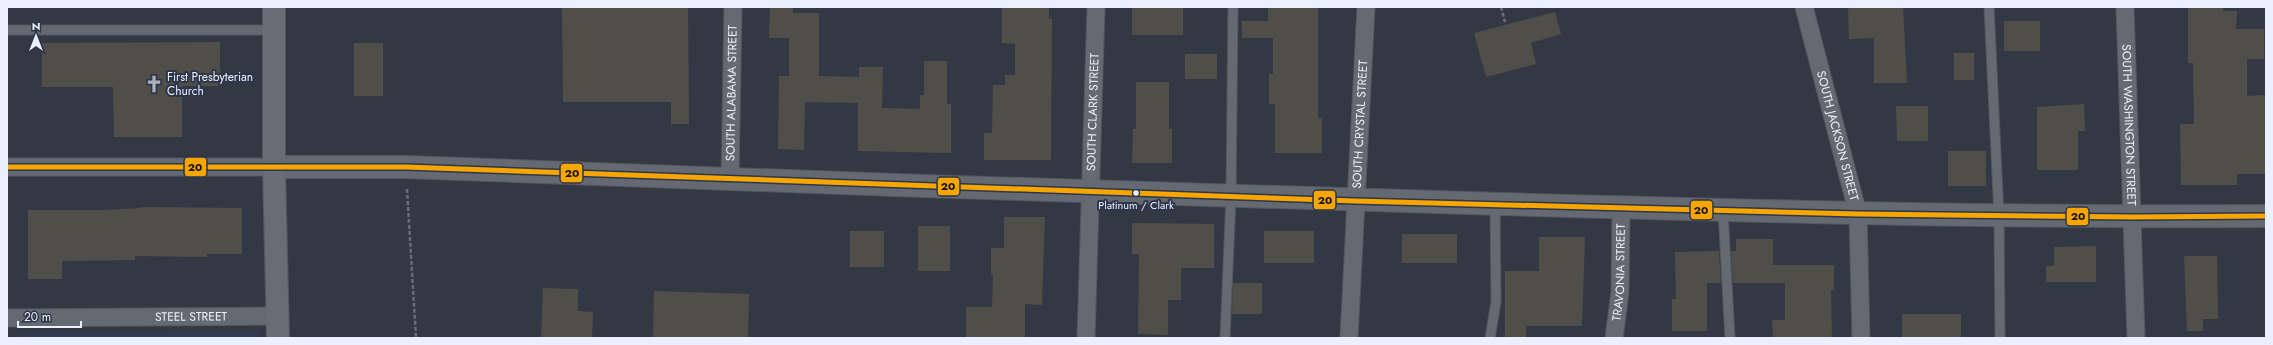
<svg xmlns="http://www.w3.org/2000/svg" width="2273" height="345" font-family="Jost,sans-serif">
<style>
.built{fill:#313c54}
.building{fill:#504e48}
.lines{fill:none;stroke-linecap:round;stroke-linejoin:round}
.service-casing{stroke:#525760;stroke-width:11}
.minor-casing{stroke:#525760;stroke-width:19}
.tertiary-casing{stroke:#525760;stroke-width:24}
.secondary-casing{stroke:#525760;stroke-width:24}
.path{stroke:#696c74;stroke-width:2.5;stroke-dasharray:4 2;stroke-linecap:butt}
.service{stroke:#656a72;stroke-width:9}
.minor{stroke:#656a72;stroke-width:17}
.tertiary{stroke:#656a72;stroke-width:22}
.secondary{stroke:#676c75;stroke-width:22}
.bus-1-casing{stroke:#2d364a;stroke-width:8}
.bus-1{stroke:#f7a600;stroke-width:5}
.bus-dot{fill:#eaf0fd;stroke:#2d364a;stroke-width:1.5}
.labels{text-anchor:middle;dominant-baseline:central;stroke-width:4;stroke-linejoin:round;paint-order:stroke}
.bus-label{font-size:11px;fill:#eaf0fd;stroke:#2d364a}
.poi-label{font-size:12px;fill:#eaf0fd;stroke:#2d364a;text-anchor:start}
.street-label{font-size:12px;fill:#eaf0fd;stroke:#2d364a}
.line-badge{stroke:#2d364a;stroke-width:1.5}
.pale-badge-label{font-size:11px;text-anchor:middle;font-weight:bold;fill:#111}
</style>
<rect width="100%" height="100%" fill="#333944"/>
<path class="built" d="M259,332V338H19V333Z"/>
<path class="building" d="M562,7H688L689,124H671V102H563Z
M770,7H793V13H819V76L859,77V67H883L882,108L920,109V95H924V61H947V104H951V153L858,151V103L805,102L804,150L778,149L779,76H789V38H769Z
M1002,7H1049V19H1052L1051,160H984V133H992L993,85H1005V75H1015V44L1002,43Z
M1132,7H1183V35H1132Z
M1268,7H1318V118H1322V153H1275V104H1269V74H1273V38H1242V21H1268Z
M1848,7H1903L1907,83H1874V38L1849,39Z
M2188,7H2223V11H2237L2236,29H2264V59H2247V96L2266,95V174H2237V185H2181L2180,124H2194L2193,63H2188Z
M1555,12L1561,34L1531,43L1536,64L1486,77L1474,33Z
M2004,21H2040V51H2004Z
M220,42V86H182V137H114L113,87H42V43Z
M354,43H383V96H354Z
M1954,53H1974V80H1954Z
M1185,54H1217V79H1185Z
M1136,82H1169V129H1172V163H1132L1133,129H1136Z
M2084,104L2085,131H2078V170H2037V107Z
M1896,106H1928V141H1897Z
M1948,151H1986V186H1948Z
M141,207L242,208V254H207V257L135,256V260L62,261V279H28V210H105L141,208Z
M1004,217H1045L1042,305L1025,304V338H966V307H992L993,275H991V248H1004Z
M1132,223L1214,224V268H1181V300H1168V335L1138,334L1139,254H1132Z
M918,226H950V271H918Z
M850,231H884V267H850Z
M1264,231H1314V263H1264Z
M1402,234H1457V263H1402Z
M1539,237H1585L1582,326H1526V337H1505V271H1539Z
M1736,239H1773V265H1834V290H1831L1832,338H1773L1772,320H1785V283H1733L1731,251H1736Z
M2096,246V282H2046V266H2054V247Z
M1719,251L1721,283H1707V331H1672V299H1676L1675,252Z
M2184,256H2217L2218,319H2203V331H2187Z
M1233,283H1262V314H1232Z
M543,288L578,289V311L593,312L592,338H541Z
M654,291L749,294L748,338H653Z
M1902,314H1961V338H1902Z"/>
<g class="lines">
<g class="service-casing">
<path id="service" d="M1989,7L1999,216L2000,338
M7,30H274
M1723,210L1730,338
M1225,338L1231,196L1233,7
M1490,338L1496,302L1495,204"/>
</g>
<g class="minor-casing">
<g id="minor">
<path id="s1" d="M1804,7L1858,214L1861,338"/>
<path id="s2" d="M2125,7L2136,338"/>
<path d="M7,167H274"/>
<path id="s3" d="M730,179L733,7"/>
<path id="s4" d="M7,318L278,316"/>
<path id="s5" d="M1086,338L1096,7"/>
<path id="s6" d="M1349,338L1366,7"/>
<path id="s7" d="M1614,338L1620,292L1621,207"/>
</g>
</g>
<g class="tertiary-casing">
<path id="tertiary" d="M274,167H406C770,181 1135,194 1499,204C1755,211 2010,218 2266,216"/>
</g>
<g class="secondary-casing">
<path id="secondary" d="M274,7V167L278,338"/>
</g>
<path class="path" d="M1501,7L1505,22
M407,189L416,338"/>
<use href="#service" class="service"/>
<use href="#minor" class="minor"/>
<use href="#tertiary" class="tertiary"/>
<use href="#secondary" class="secondary"/>
<g class="bus-1-casing">
<path id="bus-1" d="M7,167H406L1355,201L1858,214L2133,217L2266,216"/>
</g>
<use href="#bus-1" class="bus-1"/>
</g>
<defs>
<g id="church-bare" transform="scale(1.38)"><path d="M-1.2-6h2.4v3.5h3.3v2.4h-3.3V6h-2.4V-.1h-3.3v-2.4h3.3Z" fill="#aab0bc" stroke="#2d364a" stroke-width="2.5" paint-order="stroke"/></g>
</defs>
<g fill-rule="evenodd">
<use href="#church-bare" x="154" y="84"/>
</g>
<circle class="bus-dot" cx="1136" cy="193" r="3.5"/>
<g class="labels">
<g class="bus-label">
<text x="1136" y="205">Platinum / Clark</text>
</g>
<g class="poi-label">
<text x="167" y="77">First Presbyterian<tspan x="167" dy="14">Church</tspan></text>
</g>
<g class="street-label">
<text stroke="none"><textPath href="#s3" startOffset="86">SOUTH ALABAMA STREET</textPath></text>
<text stroke="none"><textPath href="#s5" startOffset="226">SOUTH CLARK STREET</textPath></text>
<text stroke="none"><textPath href="#s6" startOffset="214">SOUTH CRYSTAL STREET</textPath></text>
<text stroke="none"><textPath href="#s2" startOffset="118">SOUTH WASHINGTON STREET</textPath></text>
<text stroke="none"><textPath href="#s1" startOffset="133">SOUTH JACKSON STREET</textPath></text>
<text stroke="none"><textPath href="#s7" startOffset="66">TRAVONIA STREET</textPath></text>
<text stroke="none"><textPath href="#s4" startOffset="184">STEEL STREET</textPath></text>
</g>
</g>
<g class="line-badge">
<rect x="184" y="157" width="23" height="20" rx="4" fill="#f7a600"/>
<rect x="560" y="163" width="23" height="20" rx="4" fill="#f7a600"/>
<rect x="937" y="177" width="23" height="19" rx="4" fill="#f7a600"/>
<rect x="1313" y="190" width="23" height="20" rx="4" fill="#f7a600"/>
<rect x="1690" y="200" width="23" height="20" rx="4" fill="#f7a600"/>
<rect x="2066" y="207" width="23" height="19" rx="4" fill="#f7a600"/>
</g>
<g class="pale-badge-label">
<text x="195" y="171">20</text>
<text x="572" y="177">20</text>
<text x="948" y="190">20</text>
<text x="1325" y="204">20</text>
<text x="1701" y="214">20</text>
<text x="2078" y="220">20</text>
</g>
<rect width="2273" height="345" fill="none" stroke="#eaf0fd" stroke-width="16"/>
<g transform="translate(36 36)" stroke="#2d364a" stroke-width="3" paint-order="stroke">
<path d="M0-3L7 15L0 10L-7 15Z" fill="#eaf0fd"/>
<text y="-6" font-size="11" font-weight="bold" text-anchor="middle" fill="#eaf0fd">N</text>
</g>
<path d="M18 321v6h63v-6" fill="none" stroke="#eaf0fd" stroke-width="2"/>
<text x="24" y="321" font-size="12" fill="#eaf0fd" stroke="#2d364a" stroke-width="3" paint-order="stroke">20 m</text>
</svg>
